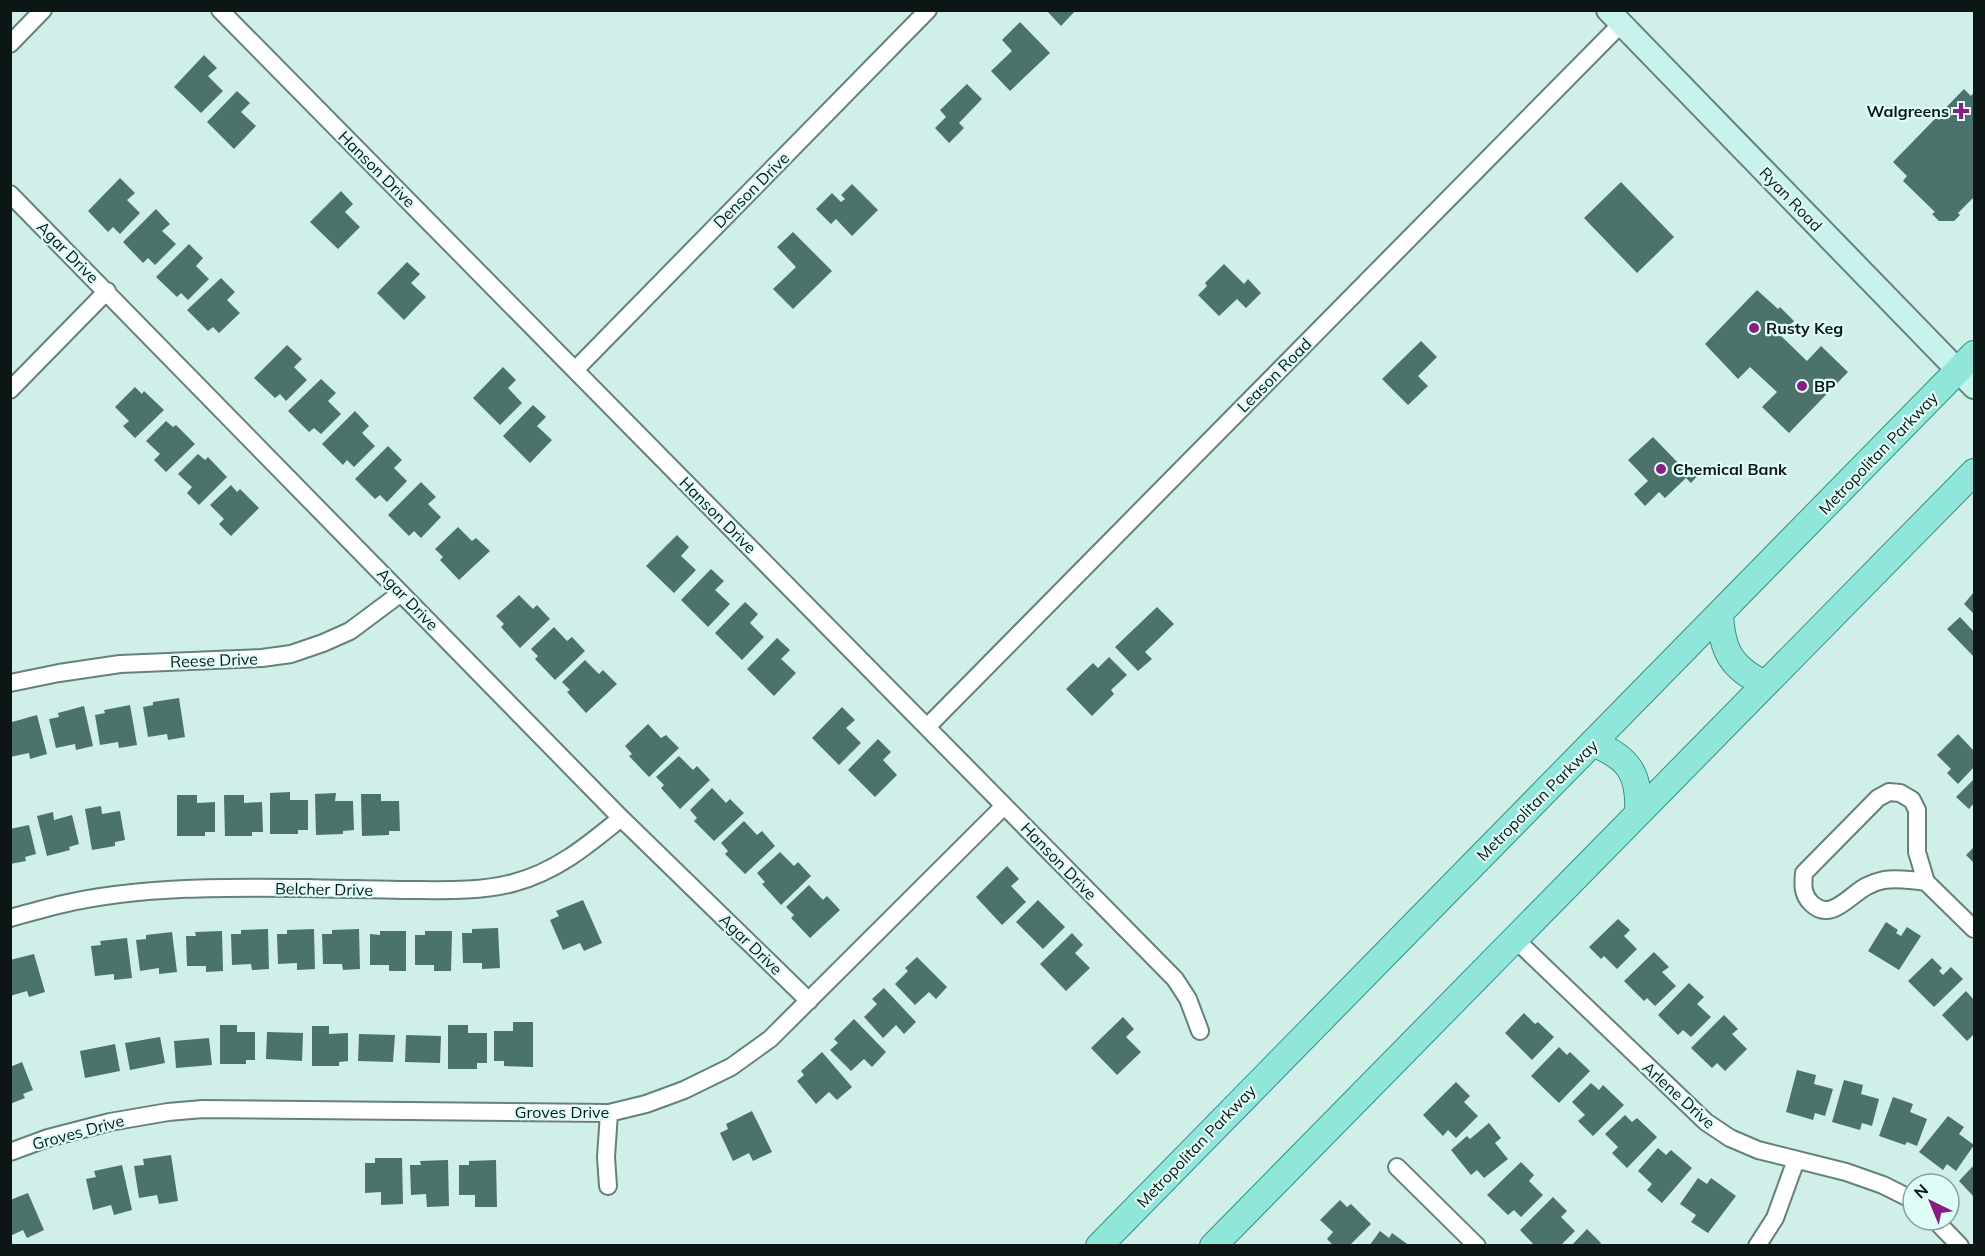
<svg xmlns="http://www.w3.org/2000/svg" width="1985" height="1256" font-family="Mulish,sans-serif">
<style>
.building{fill:#4b736b}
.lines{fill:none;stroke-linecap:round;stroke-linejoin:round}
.street-casing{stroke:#65817b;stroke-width:20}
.secondary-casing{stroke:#65817b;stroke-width:26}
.primary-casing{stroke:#329284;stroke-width:28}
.street{stroke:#fff;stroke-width:16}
.secondary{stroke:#c8f2ec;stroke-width:22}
.primary{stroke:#90e6d9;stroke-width:26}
.poi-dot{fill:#8a1d82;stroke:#ddfdf6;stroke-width:2}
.labels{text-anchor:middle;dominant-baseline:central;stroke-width:4.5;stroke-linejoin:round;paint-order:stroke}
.poi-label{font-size:16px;font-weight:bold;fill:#0c1715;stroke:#ddfdf6;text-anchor:start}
.street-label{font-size:16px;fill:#0c1715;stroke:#ddfdf6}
</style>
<rect width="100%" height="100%" fill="#d0efe9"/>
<path class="building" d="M1046,10H1076L1061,26Z
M1020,22L1050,53L1010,91L991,71L1012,51L1002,40Z
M204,55L217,68L208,76L223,91L201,113L174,87Z
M967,84L982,99L959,123L964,128L949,143L935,128L946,117L940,110Z
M1964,89L1971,96L1974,92V197L1958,213L1960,215L1954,221H1939L1932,214L1935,212L1903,181L1907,176L1893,162Z
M237,91L250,103L241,112L256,126L234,149L207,122Z
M120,178L135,193L127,200L140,213L120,234L113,227L108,232L88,211Z
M1621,182L1674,237L1637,273L1584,218Z
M852,184L878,210L852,236L836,219L831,224L816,209L832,193L841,202L845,199L841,195Z
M341,191L353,204L345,212L360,227L338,249L310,222Z
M156,209L170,224L162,231L176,244L155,265L148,258L143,263L123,242Z
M793,232L832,271L793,309L773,289L796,267L777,247Z
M189,244L203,258L196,266L209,279L188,300L181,293L177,297L156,277Z
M407,262L420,274L411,283L426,297L404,320L377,293Z
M1224,264L1244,284L1248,279L1261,293L1246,308L1237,299L1219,316L1198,295L1207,286L1205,283Z
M221,278L235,292L227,300L240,313L219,333L213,327L208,331L187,310Z
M1757,290L1778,309L1780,307L1794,321L1780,335L1807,361L1821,346L1848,372L1789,433L1762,407L1777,392L1750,367L1738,379L1705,344Z
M1421,341L1437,357L1418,376L1428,386L1408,405L1382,379Z
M287,345L302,359L294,367L307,380L286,401L280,394L275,398L254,378Z
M503,367L516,380L508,388L522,403L500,425L473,398Z
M321,379L336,393L328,401L341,414L321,434L314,428L309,432L288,411Z
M135,387L142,394L144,391L164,410L135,438L123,426L129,421L115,407Z
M533,405L546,417L537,426L552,440L530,463L503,436Z
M355,411L369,426L362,433L375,446L354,467L347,460L343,465L322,444Z
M166,421L173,427L176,425L195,444L166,472L154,460L160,454L146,441Z
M1653,437L1687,472L1692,467L1699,474L1691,483L1686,478L1665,498L1659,492L1645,506L1634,494L1648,481L1628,460Z
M388,446L402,460L394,468L407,481L387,502L380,495L375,499L355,479Z
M198,454L205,460L208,457L227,477L199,505L187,493L192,487L178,474Z
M421,482L436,497L428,504L441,517L421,538L414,531L409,536L388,515Z
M231,485L237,492L240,489L259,508L231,536L219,524L224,519L210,505Z
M458,527L472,541L476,538L490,551L459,580L440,560L443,557L435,549Z
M677,535L689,547L681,556L696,570L674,593L646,566Z
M711,569L724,581L715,590L730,604L708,627L681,600Z
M1974,592V614L1964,604Z
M519,595L533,609L537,605L550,619L520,648L501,627L504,624L496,616Z
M745,602L758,614L750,623L764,637L742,660L715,633Z
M1157,607L1174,624L1145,652L1152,659L1138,671L1115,647Z
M1960,617L1974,632V657L1947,629Z
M554,627L567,641L572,637L585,651L555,680L535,659L538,656L531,649Z
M777,638L790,650L781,659L796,673L774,696L747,669Z
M1109,657L1127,675L1111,690L1114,694L1092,716L1066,689L1093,663L1098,668Z
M585,660L599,674L603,670L617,684L586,713L567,692L570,690L562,682Z
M179,698L185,737L168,740L167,734L148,737L143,707L153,705V702Z
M130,705L137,745L119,748L118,742L100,745L95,715L105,713L104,710Z
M84,706L93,746L76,750L75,744L56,748L49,719L59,717L58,713Z
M842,707L855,720L846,728L861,743L839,765L812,738Z
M37,715L47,754L30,759L29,753L10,757L12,722Z
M648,724L661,738L666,735L679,748L649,777L629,756L632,754L625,746Z
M1958,734L1974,751V767L1958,784L1947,773L1951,769L1937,755Z
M878,739L891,752L883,760L897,775L875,797L848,770Z
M679,756L693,770L697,766L710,780L680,809L661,788L664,785L656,777Z
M1974,779V803L1969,809L1956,797Z
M712,788L726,803L730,799L744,813L714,841L694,821L697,818L690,810Z
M290,792V800H308V830H298V834H270V793Z
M336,793L335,801H353L354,830L343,831V834L316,835L315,794Z
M361,794H381V801H399L400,831H389V835L362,836Z
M177,795H197V803L215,802V832H205V836H177Z
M224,795H244V803L262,802L263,832H252V836H225Z
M101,806L102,814L120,811L125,840L115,842V846L92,850L85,809Z
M53,812L54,820L72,815L79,844L69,847L70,850L47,856L37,816Z
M744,821L757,835L762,831L775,846L745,874L725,854L728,851L721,843Z
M29,825L36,854L25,857L26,861L10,864V829Z
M1974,847V863L1966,855Z
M780,852L794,866L798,862L811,876L781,905L762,884L765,882L757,873Z
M1007,866L1019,879L1011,886L1026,902L1002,925L976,897Z
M809,885L823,900L827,896L840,910L810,938L791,918L794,915L786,907Z
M583,900L602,943L584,951L580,943L563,950L550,920L559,916L556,911Z
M1038,900L1065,927L1043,949L1016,922Z
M1618,919L1630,930L1624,936L1637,949L1617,969L1604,956L1601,959L1589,947Z
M1886,922L1898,930L1896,933L1901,936L1907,927L1921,936L1899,970L1868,951Z
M498,928L500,968L482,969V963H463L462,933H472V929Z
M268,929L269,969L252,970L251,964L232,965L231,934H241V930Z
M314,929L315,969L297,970V963L278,964L277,934H287V930Z
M359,929L360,969L343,970L342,964H323L322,934H332V930Z
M222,931L223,971L206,972V966H187L186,936H196L195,932Z
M380,931H406V971H389V965H370V934L380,935Z
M425,931H452L451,971H434V965H415V935H425Z
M172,932L177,972L159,974V968L140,971L136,940L146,939V935Z
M1072,933L1083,945L1075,953L1090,968L1066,991L1040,964Z
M127,938L132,978L114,980V974L95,976L91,946L101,945L100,941Z
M1654,952L1669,967L1662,972L1676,986L1655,1006L1647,998L1644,1001L1624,981Z
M34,954L45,992L29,997L27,991L10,996V960Z
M917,957L947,987L936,999L929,992L915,1005L895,984L908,971L905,968Z
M1932,958L1942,968L1939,971L1943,975L1951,967L1963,979L1934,1007L1908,981Z
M1689,983L1704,997L1697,1004L1711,1017L1691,1037L1683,1030L1678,1035L1658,1015Z
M884,988L916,1022L904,1034L896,1025L883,1038L864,1017L877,1004L872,999Z
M1966,991L1974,1000L1973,1004L1974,1006V1034L1967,1041L1942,1015Z
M1524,1013L1535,1024L1538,1022L1554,1037L1532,1060L1505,1033Z
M1724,1015L1738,1029L1732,1034L1747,1049L1725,1071L1717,1063L1712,1068L1691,1048Z
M1123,1017L1134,1029L1126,1037L1141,1052L1117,1075L1091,1048Z
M854,1019L886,1052L872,1067L864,1059L851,1071L830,1050L838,1043L834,1039Z
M513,1022H533V1067L504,1066V1061H494V1031H513Z
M220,1025H237V1032H255V1060H246V1064H220Z
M448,1025H468V1033H487V1063H477V1069H448Z
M312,1026H329V1034L348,1033V1061L339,1062V1066H312Z
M267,1032L303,1033L302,1061L266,1059Z
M359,1034L395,1035L393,1062L358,1061Z
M406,1035L441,1036L440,1063L405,1062Z
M160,1037L165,1063L130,1070L125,1043Z
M209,1038L212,1065L176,1068L174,1041Z
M115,1044L120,1071L85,1078L80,1051Z
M1559,1047L1567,1055L1570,1052L1590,1071L1559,1103L1531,1076Z
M822,1052L852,1087L837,1100L829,1092L816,1104L797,1081L804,1075L801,1071Z
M22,1062L33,1090L23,1094L25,1098L10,1104V1067Z
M1797,1070L1816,1075L1814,1084L1833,1089L1825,1116L1815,1113L1813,1120L1786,1112Z
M1844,1080L1863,1085L1861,1094L1879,1099L1872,1126L1862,1123L1860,1130L1832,1122Z
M1456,1082L1470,1096L1464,1102L1478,1116L1456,1138L1448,1130L1443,1136L1423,1115Z
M1591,1083L1599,1090L1603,1085L1624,1105L1593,1136L1578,1121L1585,1115L1572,1102Z
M1893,1097L1913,1104L1910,1112L1927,1119L1917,1146L1907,1142L1905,1145L1879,1136Z
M752,1111L772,1152L753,1161L749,1153L733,1161L720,1133L728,1129L726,1124Z
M1625,1115L1632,1122L1637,1118L1657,1137L1627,1168L1612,1153L1618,1147L1605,1134Z
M1948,1116L1964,1127L1959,1134L1974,1145L1956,1171L1947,1164L1943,1170L1919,1152Z
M1489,1123L1501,1138L1495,1143L1508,1159L1484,1178L1477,1170L1471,1175L1451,1150L1467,1136L1470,1139Z
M1658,1148L1666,1155L1671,1150L1692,1168L1662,1203L1647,1190L1652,1184L1638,1171Z
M171,1155L178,1201L159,1204L157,1195L139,1198L134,1166L144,1165L143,1159Z
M375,1158H402L403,1204L381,1205V1192L365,1193V1163H375Z
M448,1160L449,1206L427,1207L426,1194L411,1195L410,1165H421L420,1161Z
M496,1160L497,1207H475V1195H459V1165H469V1161Z
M1521,1162L1534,1175L1529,1181L1543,1195L1521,1217L1514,1210L1508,1215L1487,1195Z
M122,1165L132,1210L114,1215L111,1205L93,1210L86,1179L96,1177L94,1171Z
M1974,1165V1197L1959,1181Z
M1698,1178L1707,1184L1711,1178L1736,1196L1708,1233L1691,1222L1696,1215L1680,1204Z
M28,1193L44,1230L27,1238L23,1230L10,1236V1200Z
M1553,1197L1567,1211L1561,1217L1575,1231L1560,1246H1535L1520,1230Z
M1340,1200L1347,1207L1351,1204L1371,1224L1349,1246H1334L1327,1239L1333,1232L1320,1220Z
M1587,1229L1601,1243L1599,1246H1571Z
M1380,1231L1389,1238L1392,1233L1410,1246H1369Z"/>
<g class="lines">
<g class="street-casing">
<path id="street" d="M220,10L1175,979L1188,999L1200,1031
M10,44L43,10
M10,194L621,818L809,1001
M575,370L928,10
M10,390L107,291
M10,683L59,673L120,664L262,658L291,654L323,643L350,631L401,593
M927,727L1621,24
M1926,882C1913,880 1898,878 1884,880C1879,881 1871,884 1867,886C1849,895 1831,923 1811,903C1802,894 1803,884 1804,873L1878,798L1889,792L1900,793L1912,800L1917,810V852L1926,882L1974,929
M10,918C28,913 46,908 63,904C140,886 230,887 309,888C340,889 372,889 404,890C440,890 478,892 513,883C556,872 588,845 621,818
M1515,939L1706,1122L1730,1138L1758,1150L1846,1172L1883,1185L1913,1200
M10,1152L48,1138L110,1122L168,1112L203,1109L609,1113L646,1104L684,1090L731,1067L770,1039L1004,806
M1397,1167L1477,1246
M608,1186L606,1157L609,1113
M1935,1220L1960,1246
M1757,1246L1775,1218L1796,1160"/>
</g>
<g class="secondary-casing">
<path id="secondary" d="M1608,10L1974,387"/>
</g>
<g class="primary-casing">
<path id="primary" d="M1720,614C1722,651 1731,668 1765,684
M1592,743C1629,757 1640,774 1638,813
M1099,1246L1974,354
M1213,1246L1974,472"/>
</g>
<use href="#street" class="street"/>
<use href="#secondary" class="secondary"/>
<use href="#primary" class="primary"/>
</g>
<g class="poi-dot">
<path d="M1958 102h6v6h6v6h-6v6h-6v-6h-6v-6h6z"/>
<circle cx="1754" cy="328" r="6"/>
<circle cx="1802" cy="386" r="6"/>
<circle cx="1661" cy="469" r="6"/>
</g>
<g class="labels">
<g class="poi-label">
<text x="1949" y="111" text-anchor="end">Walgreens</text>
<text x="1766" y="328">Rusty Keg</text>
<text x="1814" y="386">BP</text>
<text x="1673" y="469">Chemical Bank</text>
</g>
<g class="street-label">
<text transform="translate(377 169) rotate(45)">Hanson Drive</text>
<text transform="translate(751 190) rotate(-45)">Denson Drive</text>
<text transform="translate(1791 199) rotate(46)">Ryan Road</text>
<text transform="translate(68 252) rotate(45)">Agar Drive</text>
<text transform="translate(1274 375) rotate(-45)">Leason Road</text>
<text transform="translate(1878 453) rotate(-46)">Metropolitan Parkway</text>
<text transform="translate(718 515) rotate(45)">Hanson Drive</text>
<text transform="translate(408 599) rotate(46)">Agar Drive</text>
<text transform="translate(214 660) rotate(-2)">Reese Drive</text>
<text transform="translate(1537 800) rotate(-45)">Metropolitan Parkway</text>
<text transform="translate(1059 861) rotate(46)">Hanson Drive</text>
<text transform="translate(324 889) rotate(1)">Belcher Drive</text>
<text transform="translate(751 944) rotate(44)">Agar Drive</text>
<text transform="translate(1679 1095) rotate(42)">Arlene Drive</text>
<text x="562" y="1112">Groves Drive</text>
<text transform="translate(78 1132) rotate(-15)">Groves Drive</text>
<text transform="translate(1196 1146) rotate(-46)">Metropolitan Parkway</text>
</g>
</g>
<rect width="1985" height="1256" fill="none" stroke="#0c1715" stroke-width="24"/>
<g transform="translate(1931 1202) rotate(317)"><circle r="28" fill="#ddfdf6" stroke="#89a19c" stroke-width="1.5"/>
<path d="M0-4.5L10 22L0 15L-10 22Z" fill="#8a1d82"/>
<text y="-9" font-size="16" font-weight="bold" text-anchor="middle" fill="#0c1715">N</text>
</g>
</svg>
